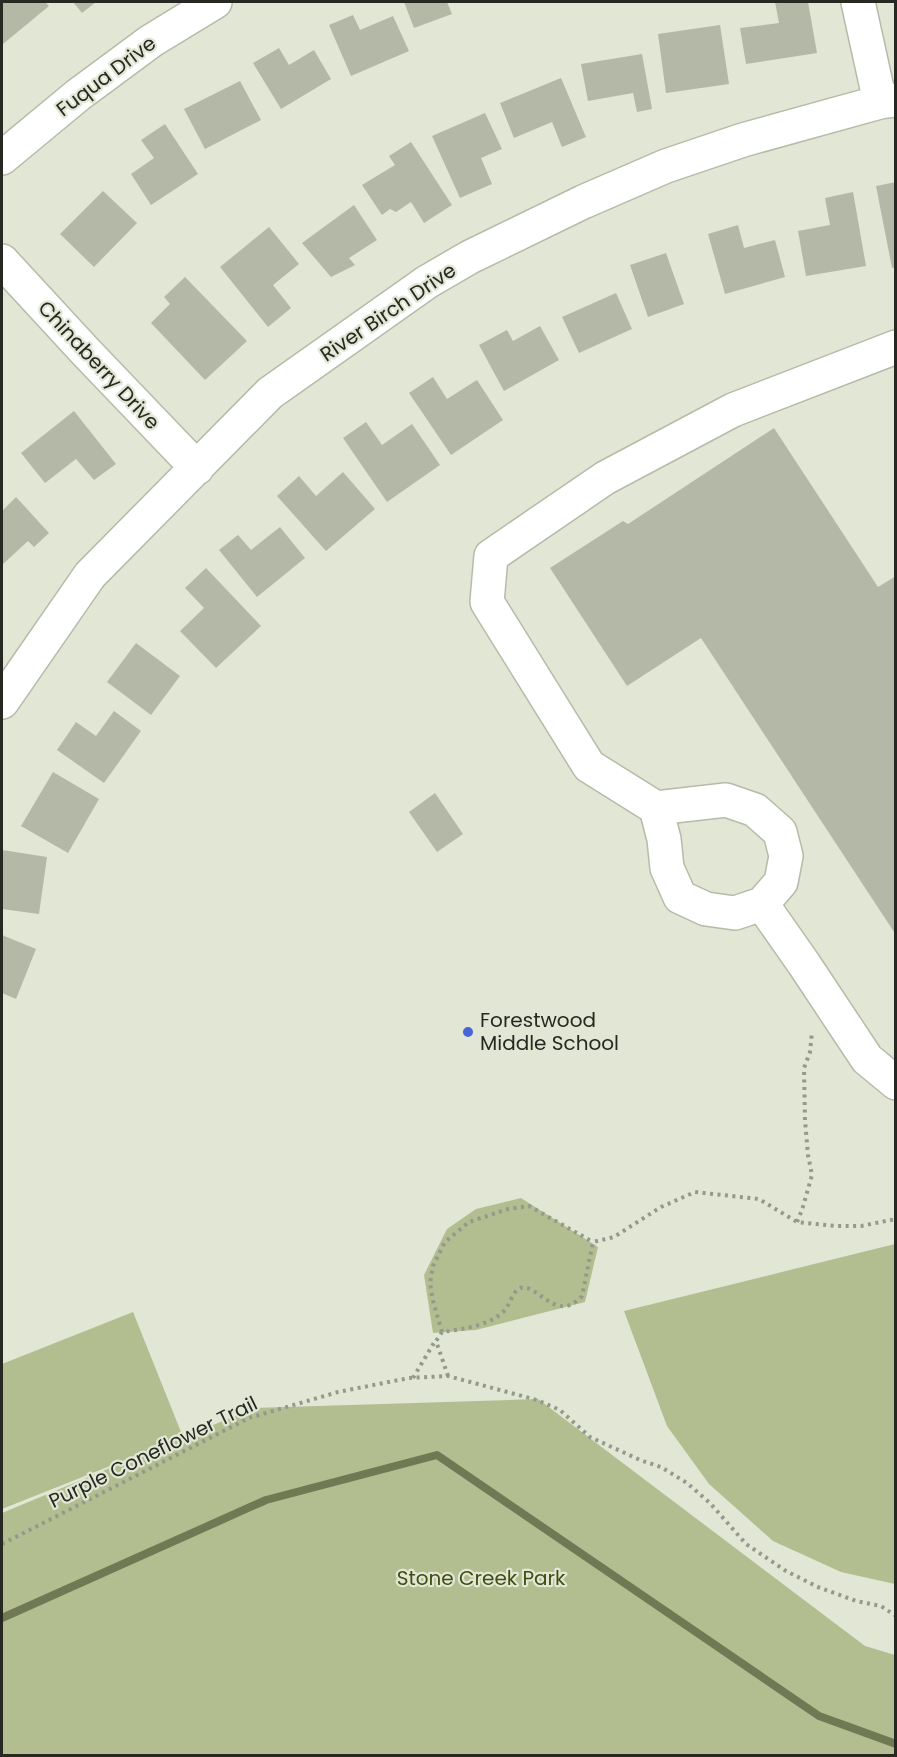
<svg xmlns="http://www.w3.org/2000/svg" width="897" height="1757" font-family="Poppins,sans-serif">
<style>
.green{fill:#b2bd90}
.lines{fill:none;stroke-linecap:round;stroke-linejoin:round}
.stream{stroke:#707953;stroke-width:8}
.building{fill:#b4b9a7}
.minor-casing{stroke:#b6bba8;stroke-width:36}
.path{stroke:#94998b;stroke-width:4;stroke-dasharray:3 4.5;stroke-linecap:butt}
.minor{stroke:#fff;stroke-width:33}
.poi-dot{fill:#4865d8;stroke:#e1e7d4;stroke-width:2}
.labels{text-anchor:middle;dominant-baseline:central;stroke-width:4.5;stroke-linejoin:round;paint-order:stroke}
.street-label{font-size:20px;fill:#262821;stroke:#e1e7d4}
.poi-label{font-size:20px;fill:#262821;stroke:#e1e7d4;text-anchor:start}
.park-label{font-size:20px;fill:#424d11;stroke:#e1e7d4}
</style>
<rect width="100%" height="100%" fill="#e1e7d4"/>
<path class="green" d="M521,1198L598,1247L585,1302L476,1330L433,1333L424,1275L447,1229L476,1209Z
M895,1244H896L895,1584L841,1572L773,1541L709,1484L667,1426L624,1311Z
M133,1312L183,1437L2,1509V1364Z
M538,1399L865,1646L895,1655V1755H2V1513L254,1408Z"/>
<g class="lines">
<path class="stream" d="M2,1618L266,1500L437,1455L819,1716L896,1744"/>
</g>
<path class="building" d="M2,2H45L49,6L3,44L2,42Z
M73,2H96L82,13Z
M404,2H447L452,14L414,28Z
M775,2H808L817,53L746,64L740,28L779,23Z
M353,15L360,30L393,16L409,51L351,76L329,25Z
M720,25L729,84L666,93L658,34Z
M279,48L289,65L314,50L331,79L281,109L253,63Z
M642,54L652,109L637,112L633,93L588,101L581,64Z
M561,78L586,137L562,147L552,122L514,138L500,103Z
M240,81L261,120L205,149L184,109Z
M485,113L502,149L481,158L492,184L460,198L432,136Z
M165,124L198,174L151,205L131,174L154,158L141,140Z
M411,142L452,205L424,223L411,202L396,212L390,209L382,215L362,185L395,165L389,156Z
M896,182V267L892,268L876,186Z
M103,191L137,223L94,267L60,234Z
M853,192L866,266L806,276L798,231L830,225L825,198Z
M354,205L377,240L349,258L355,265L331,277L302,243Z
M738,225L744,248L775,240L785,277L725,294L708,234Z
M269,227L299,264L273,285L291,308L268,327L220,267Z
M666,253L684,304L648,317L630,265Z
M185,277L247,341L205,380L151,323L170,304L164,297Z
M616,293L632,329L579,353L562,317Z
M540,326L559,360L504,391L479,345L507,330L513,341Z
M433,377L447,399L477,380L503,420L451,455L409,393Z
M74,411L116,464L94,480L76,459L45,483L21,453Z
M366,422L382,445L412,424L440,465L387,502L343,438Z
M774,428L878,587L896,576V935L701,638L627,686L550,568L623,521L628,524Z
M343,472L375,509L326,551L277,496L299,476L316,496Z
M16,497L49,533L34,547L28,541L2,565V511Z
M280,527L305,558L257,597L219,550L238,535L251,550Z
M206,568L261,626L216,668L180,631L204,608L185,588Z
M136,643L180,676L151,715L107,682Z
M114,711L141,731L104,783L57,750L76,722L96,736Z
M53,772L99,799L68,853L21,826Z
M435,793L463,834L437,852L409,812Z
M2,850L47,857L39,914L2,909Z
M2,935L36,949L16,999L2,993Z"/>
<g class="lines">
<g class="minor-casing">
<path id="minor" d="M858,2L880,102
M2,158L78,95L151,41L215,2
M2,261L85,351L197,468
M2,702L90,575L270,393L427,282L470,257L583,202L666,166L743,140L880,102L896,100
M656,808L664,839L667,868L680,897L706,909L735,913L762,904L781,882L786,856L780,832L755,810L726,800L656,808L589,766L487,602L491,556L605,478L733,410L896,347
M762,904L804,964L867,1059L896,1083"/>
</g>
<path class="path" d="M797,1222L802,1210L812,1175L808,1155L805,1120L804,1068L810,1052L812,1032
M442,1332L433,1301L430,1283L433,1266L445,1242L469,1222L508,1209L529,1206L593,1242
M448,1376L436,1341L442,1332C463,1329 489,1326 504,1311C510,1305 512,1292 520,1288C537,1282 556,1325 582,1296L593,1242L614,1237L661,1207L695,1192L759,1199L797,1222L836,1226H861L896,1219
M413,1378L435,1341
M2,1544L249,1418L338,1392L409,1378L448,1376L537,1400L560,1410L590,1437L640,1460L661,1467L687,1483L710,1503L746,1544L786,1571L818,1587L856,1601L881,1606L896,1616"/>
<use href="#minor" class="minor"/>
</g>
<circle class="poi-dot" cx="468" cy="1032" r="6"/>
<g class="labels">
<g class="street-label">
<text transform="translate(106 76) rotate(-37)">Fuqua Drive</text>
<text transform="translate(388 312) rotate(-34)">River Birch Drive</text>
<text transform="translate(99 365) rotate(47)">Chinaberry Drive</text>
<text transform="translate(153 1452) rotate(-26)">Purple Coneflower Trail</text>
</g>
<g class="poi-label">
<text x="480" y="1020">Forestwood<tspan x="480" dy="23">Middle School</tspan></text>
</g>
<g class="park-label">
<text x="481" y="1578">Stone Creek Park</text>
</g>
</g>
<rect width="897" height="1757" fill="none" stroke="#262821" stroke-width="6"/>
</svg>
